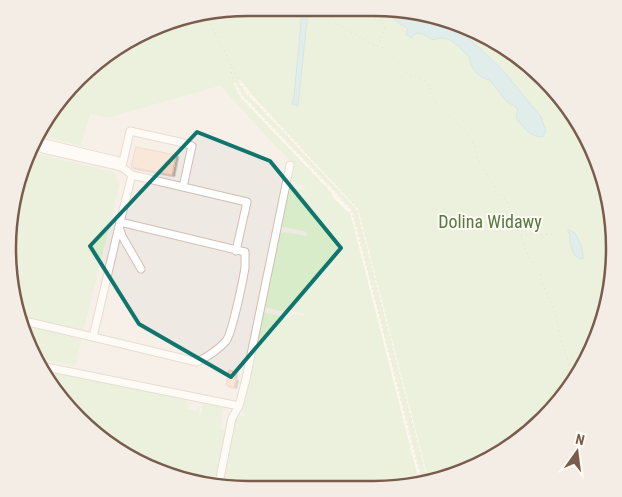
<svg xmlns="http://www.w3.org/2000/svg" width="622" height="497" font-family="'Roboto Condensed',sans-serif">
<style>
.industrial{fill:#efe9e4}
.green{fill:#d8ecc9}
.water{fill:#bfe3e8;stroke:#a5d3da}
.building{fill:#f3d5c3;stroke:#e6bba3;filter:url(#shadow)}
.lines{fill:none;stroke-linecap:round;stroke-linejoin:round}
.minor-casing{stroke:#d1beb0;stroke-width:9}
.path{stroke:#d9b8a5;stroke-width:1;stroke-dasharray:1 4;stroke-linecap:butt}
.minor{stroke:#fff;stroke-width:7}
.marked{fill:none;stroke:#0f766e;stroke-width:4;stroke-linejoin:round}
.labels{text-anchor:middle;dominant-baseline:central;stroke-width:4;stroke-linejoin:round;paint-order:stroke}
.park-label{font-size:18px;fill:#537a41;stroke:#fffaf3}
.rim{fill:none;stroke:#7a5c4d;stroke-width:2.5}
</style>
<defs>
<filter id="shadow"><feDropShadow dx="2.5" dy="1.5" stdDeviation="0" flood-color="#0004"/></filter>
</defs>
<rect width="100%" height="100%" fill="#fdf6ec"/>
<path class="industrial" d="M220,86L277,148L278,147L348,218L389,489L186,481L102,440L35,358L76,366L83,333L37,154L33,151L38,135L81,146L89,114L108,118Z"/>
<path class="green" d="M390,8L465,26L533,67L590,142L614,232L602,326L555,407L480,465L428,478L358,209L252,95L240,80L238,81L247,94L353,205L357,211L427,479L422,480L352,210L243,96L235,82H233L238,93L242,99L332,193V196L347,211L350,212L419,481L389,489L221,483L234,420L237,415L245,416V414L242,411L262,312L290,318L292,314L304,316V313L287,310L286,312L263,307L279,234L285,232L306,236L307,232L280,226L283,209L288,192L295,188L304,190L305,186C287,182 290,178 293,163L278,148H277L220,86L108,118L90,114L81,146L38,135L40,128L78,78L128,40L186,16Z
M33,151L37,154L114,172L120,183L83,333L20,318L12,296L11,274L13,266L10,259L8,233Z
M21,322L82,337L76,366L35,358L32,355Z
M58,371L165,393L187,401L186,404H188L187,409L197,411L198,406L200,407L199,415L200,416L203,404L224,406L220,428L225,430L228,420L230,421L217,483L186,481L102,440L46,372H50Z"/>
<path class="water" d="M384,8H390L451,22L501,68L541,117L546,131L543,137C529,137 524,127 516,118L518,110L516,107L506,101L490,80C480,79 469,68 470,58C458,47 450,33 433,40L423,34L416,33L411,38L406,34L408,29L389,16Z
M302,11H308L298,106L292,104L294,96Z
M568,230H570L572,232H574C579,239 584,250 583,259C580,258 577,258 575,255C571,250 569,240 570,234L568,232Z"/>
<path class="building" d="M136,147L176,155L172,175L131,167Z
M229,370L235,372L234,378L236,379L234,387L226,385Z"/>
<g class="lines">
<g class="minor-casing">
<path id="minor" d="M36,141L123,162L130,131L184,143L192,146L183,187
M36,142L43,149L122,167
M123,162L122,167L132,175L247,202L236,251
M132,175L119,226L122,236L141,269
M20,320L93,337L119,226
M93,337L197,362C207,357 219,349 226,341C232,334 243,280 245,268C245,263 245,258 245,252L120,222
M41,366L239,406L246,379L290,165
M219,483L232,418L239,406"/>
</g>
<path class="path" d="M362,9L380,21L385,26L378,46
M324,10L339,25L370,43L386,49L407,73L423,79L429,85L436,104L462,128L472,140L479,161L488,177L508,203L514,225L521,236L524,247L531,261L540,273L542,282L557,318L561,339L572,377
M344,10C349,11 353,12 358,9
M206,15L241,84L253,99L351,200L357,209L427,479
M231,67C231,78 237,87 242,96L351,210L370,279L421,480
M521,236C531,233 542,236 552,234
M567,358L584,349H588"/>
<use href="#minor" class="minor"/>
</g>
<path d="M0 0H622V497H0ZM197,132L270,161L341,248L231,377L139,324L90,246Z" fill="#fdf6ec" fill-opacity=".55" fill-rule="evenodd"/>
<path class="marked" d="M197,132L270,161L341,248L231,377L139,324L90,246Z"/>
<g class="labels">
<g class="park-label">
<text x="490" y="221">Dolina Widawy</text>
</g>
</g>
<path d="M0 0H622V497H0ZM248 16H374A232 232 0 0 1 606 248V249A232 232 0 0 1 374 481H248A232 232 0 0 1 16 249V248A232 232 0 0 1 248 16Z" fill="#f4ede6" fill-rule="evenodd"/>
<path class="rim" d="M248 16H374A232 232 0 0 1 606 248V249A232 232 0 0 1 374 481H248A232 232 0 0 1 16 249V248A232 232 0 0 1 248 16Z"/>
<g transform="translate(577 452) rotate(14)" stroke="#fffaf3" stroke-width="4" paint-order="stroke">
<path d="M0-4L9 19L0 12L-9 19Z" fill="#7a5c4d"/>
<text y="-8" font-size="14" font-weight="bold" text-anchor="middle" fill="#7a5c4d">N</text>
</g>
</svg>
